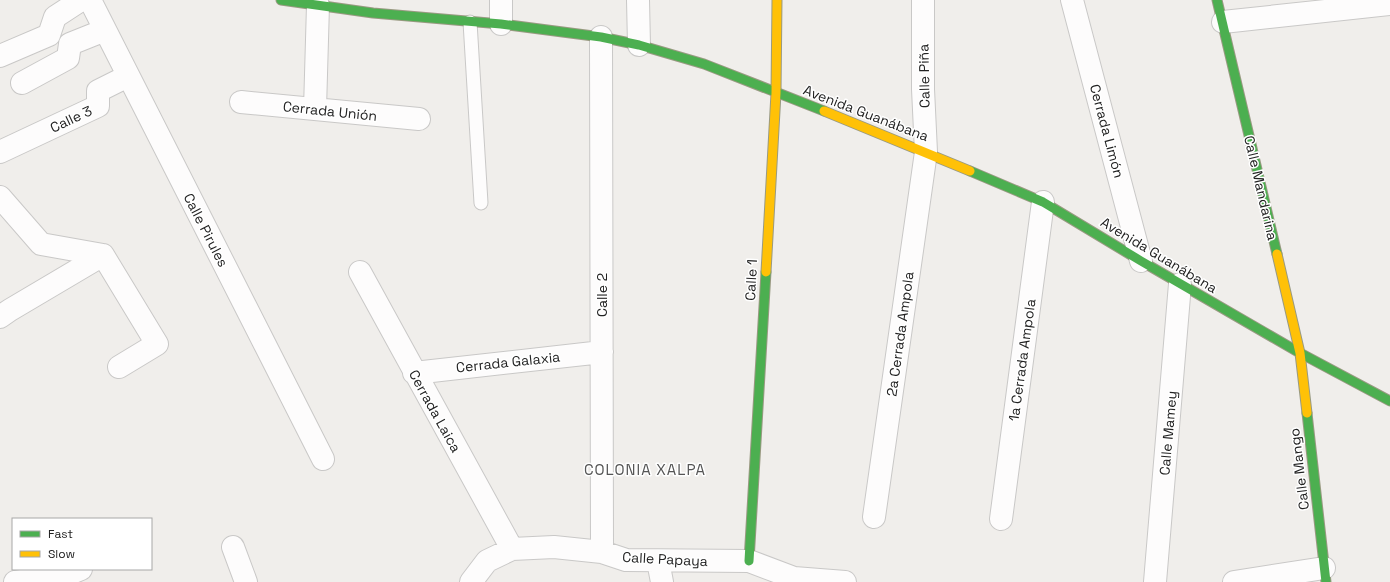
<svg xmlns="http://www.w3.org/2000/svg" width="1390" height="582" font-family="'Space Grotesk',sans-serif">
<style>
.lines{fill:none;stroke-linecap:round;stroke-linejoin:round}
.lane-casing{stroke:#c9c8c7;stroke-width:15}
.street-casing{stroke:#c9c8c7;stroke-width:24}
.fast-casing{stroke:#999a82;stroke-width:11}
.slow-casing{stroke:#999a82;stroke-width:11}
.lane{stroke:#fdfcfc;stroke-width:13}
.street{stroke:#fdfcfc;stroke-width:22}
.fast{stroke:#4caf50;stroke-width:9}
.slow{stroke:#ffc107;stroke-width:9}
.labels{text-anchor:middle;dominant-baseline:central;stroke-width:3;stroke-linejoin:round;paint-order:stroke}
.street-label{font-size:14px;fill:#222;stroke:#fff}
.neighbourhood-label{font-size:15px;letter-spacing:1px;fill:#555;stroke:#fff}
</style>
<rect width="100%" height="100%" fill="#f0eeeb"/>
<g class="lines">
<g class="lane-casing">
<path id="lane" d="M470,22L481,203"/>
</g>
<g class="street-casing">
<path id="street" d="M90,0L323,459
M638,0L639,45
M1072,0L1141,261
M1223,22L1390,4
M501,24V0
M601,37L602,552
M0,56L49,35L55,17L81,0
M22,83L68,58L70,44L105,30
M241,102L419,119
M315,109L318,5
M0,152L98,106V91L128,76
M0,197L41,244L103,255
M103,255L157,344L119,367
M360,272L512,549
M0,317L10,310L103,255
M414,373L602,352
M874,517L926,152L923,89V0
M1001,519L1043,202
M233,547L246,582
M658,561L662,582
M15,582L69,574L81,569
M471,582L487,561L512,549L554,547L602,552L626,560L749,561L794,578L845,582
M1155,582L1180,284
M1234,582L1324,568"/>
</g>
<g class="fast-casing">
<path id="fast" d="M281,0L373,13L501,24L601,37L639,45L704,64L824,111
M1217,0L1277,254
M970,171L1043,202L1141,261L1300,353L1390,401
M1307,413L1326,582
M749,561L766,272"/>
</g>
<g class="slow-casing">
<path id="slow" d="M824,111L970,171
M1277,254L1300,353L1307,413
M766,272L776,93L777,0"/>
</g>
<use href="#lane" class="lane"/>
<use href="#street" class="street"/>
<use href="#fast" class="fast"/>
<use href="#slow" class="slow"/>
</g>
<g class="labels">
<g class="street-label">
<text transform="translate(924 76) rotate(-91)">Calle Piña</text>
<text transform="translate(330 111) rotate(6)">Cerrada Unión</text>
<text transform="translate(866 113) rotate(21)">Avenida Guanábana</text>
<text transform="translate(71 119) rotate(-25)">Calle 3</text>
<text transform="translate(1107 131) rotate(75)">Cerrada Limón</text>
<text transform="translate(1261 188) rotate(77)">Calle Mandarina</text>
<text transform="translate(206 230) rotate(63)">Calle Pirules</text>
<text transform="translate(1159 255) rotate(31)">Avenida Guanábana</text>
<text transform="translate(751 280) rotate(-87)">Calle 1</text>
<text transform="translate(602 295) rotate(-90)">Calle 2</text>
<text transform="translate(900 334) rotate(-82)">2a Cerrada Ampola</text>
<text transform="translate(1022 360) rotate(-82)">1a Cerrada Ampola</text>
<text transform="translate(508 362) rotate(-6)">Cerrada Galaxia</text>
<text transform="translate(435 411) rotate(61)">Cerrada Laica</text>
<text transform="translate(1168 433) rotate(-85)">Calle Mamey</text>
<text transform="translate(1299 469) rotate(-97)">Calle Mango</text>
<text transform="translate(665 559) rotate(3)">Calle Papaya</text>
</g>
<g class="neighbourhood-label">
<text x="645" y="469">COLONIA XALPA</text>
</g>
</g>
<rect x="12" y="518" width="140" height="52" fill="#ffffff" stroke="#a7a7a7"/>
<rect x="20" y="531" width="20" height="6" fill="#4caf50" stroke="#a7a7a7"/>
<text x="48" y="538" font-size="12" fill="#222222">Fast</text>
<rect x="20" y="551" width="20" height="6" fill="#ffc107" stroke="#a7a7a7"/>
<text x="48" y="558" font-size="12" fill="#222222">Slow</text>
</svg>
